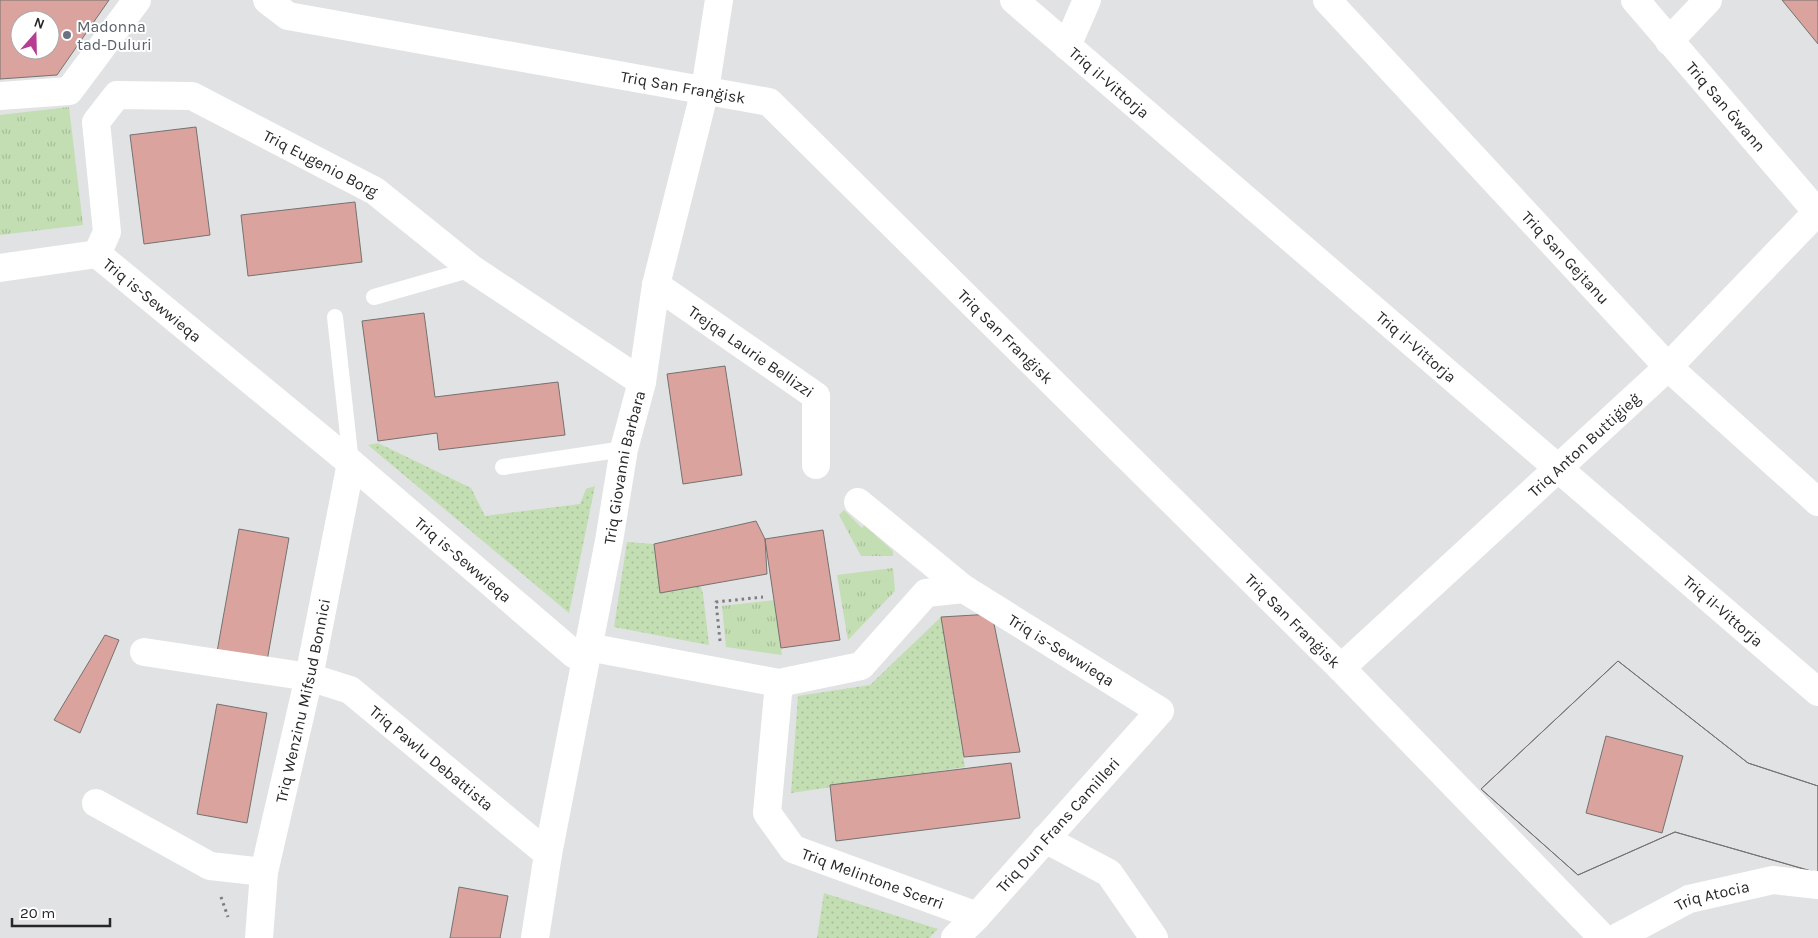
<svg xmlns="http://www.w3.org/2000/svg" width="1818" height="938" font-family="Karla,sans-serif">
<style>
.grass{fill:url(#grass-tufts)}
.garden{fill:url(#garden-dots)}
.building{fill:#dba39d;stroke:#757271;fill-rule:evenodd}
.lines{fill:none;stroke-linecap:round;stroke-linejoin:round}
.path{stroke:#7c7d7f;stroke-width:3;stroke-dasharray:2.5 4;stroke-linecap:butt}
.service{stroke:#fff;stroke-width:16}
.minor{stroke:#fff;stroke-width:28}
.worship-dot{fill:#6b7280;stroke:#fff;stroke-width:2}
.labels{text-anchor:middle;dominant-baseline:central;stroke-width:4;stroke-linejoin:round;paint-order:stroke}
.worship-label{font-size:16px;fill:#5b616d;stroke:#fff;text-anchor:start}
.street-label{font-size:16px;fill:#272728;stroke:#fff}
</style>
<defs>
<pattern id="grass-tufts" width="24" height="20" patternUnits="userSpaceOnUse" patternTransform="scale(1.25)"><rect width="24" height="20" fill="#c3deb2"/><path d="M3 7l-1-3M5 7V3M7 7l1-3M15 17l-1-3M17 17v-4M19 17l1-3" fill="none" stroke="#a8be99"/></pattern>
<pattern id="garden-dots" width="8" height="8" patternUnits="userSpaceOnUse" patternTransform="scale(1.25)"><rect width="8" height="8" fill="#c3deb2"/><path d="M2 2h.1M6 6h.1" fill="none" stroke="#a8be99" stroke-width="1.8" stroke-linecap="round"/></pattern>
</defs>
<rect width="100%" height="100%" fill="#e0e2e4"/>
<path class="grass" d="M69,107L83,225L0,235V115Z
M844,510L862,528L864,525L893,551V556H861L839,515Z
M893,568L895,591L848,640L837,575Z
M774,600L782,655L726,647L722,606Z"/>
<path class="garden" d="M378,443L471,488L485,516L580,504L586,489L595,486L569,613L368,445Z
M627,542L654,544L661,593L700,584L703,594L709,645L614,627Z
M941,617L965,767L791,793L798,696L870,685Z
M824,893L938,929L929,938H817Z"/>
<path class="building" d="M0,0H109L57,75L0,79ZM20,20H50V50H20Z
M1782,0H1818V44Z
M196,127L210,235L144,244L130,135Z
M355,202L362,262L248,276L241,215Z
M424,313L435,397L558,382L565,435L439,450L437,433L378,441L362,321Z
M725,366L742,475L683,484L667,374Z
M756,521L765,539L767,574L660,593L654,544Z
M239,529L289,538L267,661L217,652Z
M823,530L840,640L781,648L765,539Z
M992,614L1020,752L964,757L941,617Z
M105,635L119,640L80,733L54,720Z
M1618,661L1748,763L1818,786V873L1675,832L1578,875L1481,789ZM1606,736L1683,756L1662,833L1586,813Z
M1618,661L1748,763L1818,786V873L1675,832L1578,875L1481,789Z
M217,704L267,713L247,823L197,814Z
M1011,763L1020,818L836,841L830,785Z
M459,887L508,896L500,938H450Z"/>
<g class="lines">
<path class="path" d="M720,641L716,602L763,597
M221,897L228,917"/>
<path class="service" d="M374,297L472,269
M335,317L351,463
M503,467L624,449"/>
<g class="minor">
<path id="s1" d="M267,0L288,16L769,102L1341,668L1603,938"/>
<path id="s2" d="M1014,0L1818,692"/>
<path id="s3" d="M1327,0L1668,367L1818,502"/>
<path id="s4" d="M1635,0L1817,212"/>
<path d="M1669,41L1708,0"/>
<path d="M1067,46L1087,0"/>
<path d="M0,96L69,91L137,0"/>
<path id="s5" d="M97,254L107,232L96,122L117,95L192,96L375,191L472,269L642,382"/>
<path id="s6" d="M0,268L97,254L351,463L574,654L588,647L779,683L861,666L926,593L964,589"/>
<path id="s7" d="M656,285L816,396V465"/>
<path id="s8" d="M858,502L964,589L1160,711L977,916L955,938"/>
<path id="s9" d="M144,652L309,677L350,690L548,854"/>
<path id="s10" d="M1341,668L1668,367L1818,211"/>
<path id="s11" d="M779,683L767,813L793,849L977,916"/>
<path d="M96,803L210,866L264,872"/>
<path d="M1045,839L1109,873L1154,938"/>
<path id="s12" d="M259,938L264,872L309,677L351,463"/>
<path id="s13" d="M535,938L548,854L609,541L624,449L642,382L656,285L705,90L719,0"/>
<path id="s14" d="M1616,938L1689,899L1773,880L1818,885"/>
</g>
</g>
<circle class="worship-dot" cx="67" cy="35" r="5"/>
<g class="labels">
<g class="worship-label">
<text x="77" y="26">Madonna<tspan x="77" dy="18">tad-Duluri</tspan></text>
</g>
<g class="street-label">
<text stroke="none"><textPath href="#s2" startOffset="126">Triq il-Vittorja</textPath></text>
<text stroke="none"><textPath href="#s1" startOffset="428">Triq San Franġisk</textPath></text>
<text stroke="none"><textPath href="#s4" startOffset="140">Triq San Ġwann</textPath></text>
<text stroke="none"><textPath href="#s5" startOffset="389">Triq Eugenio Borg</textPath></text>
<text stroke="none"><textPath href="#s3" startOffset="351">Triq San Gejtanu</textPath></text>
<text stroke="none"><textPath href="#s6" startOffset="170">Triq is-Sewwieqa</textPath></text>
<text stroke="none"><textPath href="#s1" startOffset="848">Triq San Franġisk</textPath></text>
<text stroke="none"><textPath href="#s2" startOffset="531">Triq il-Vittorja</textPath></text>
<text stroke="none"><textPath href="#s7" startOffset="116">Trejqa Laurie Bellizzi</textPath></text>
<text stroke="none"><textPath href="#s10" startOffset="330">Triq Anton Buttiġieġ</textPath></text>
<text stroke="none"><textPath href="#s13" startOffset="479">Triq Giovanni Barbara</textPath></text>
<text stroke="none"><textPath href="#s6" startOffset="575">Triq is-Sewwieqa</textPath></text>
<text stroke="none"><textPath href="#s2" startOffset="936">Triq il-Vittorja</textPath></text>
<text stroke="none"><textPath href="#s1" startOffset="1252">Triq San Franġisk</textPath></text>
<text stroke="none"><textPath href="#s8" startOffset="252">Triq is-Sewwieqa</textPath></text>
<text stroke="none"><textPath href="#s12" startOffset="242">Triq Wenzinu Mifsud Bonnici</textPath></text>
<text stroke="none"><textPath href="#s9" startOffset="316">Triq Pawlu Debattista</textPath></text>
<text transform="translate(1058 825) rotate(-48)">Triq Dun Frans Camilleri</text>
<text stroke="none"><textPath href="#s11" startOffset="260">Triq Melintone Scerri</textPath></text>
<text stroke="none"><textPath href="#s14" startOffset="106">Triq Atocia</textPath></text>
</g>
</g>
<g transform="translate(35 35) rotate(20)"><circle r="24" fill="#ffffff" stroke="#a9a9a9"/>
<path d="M0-4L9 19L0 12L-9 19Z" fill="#b73d91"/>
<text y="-8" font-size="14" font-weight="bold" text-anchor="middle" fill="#272728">N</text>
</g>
<path d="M12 918v8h98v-8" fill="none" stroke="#272728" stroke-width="2.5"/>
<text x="20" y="918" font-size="15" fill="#272728" stroke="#ffffff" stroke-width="4" paint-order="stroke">20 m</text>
</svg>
